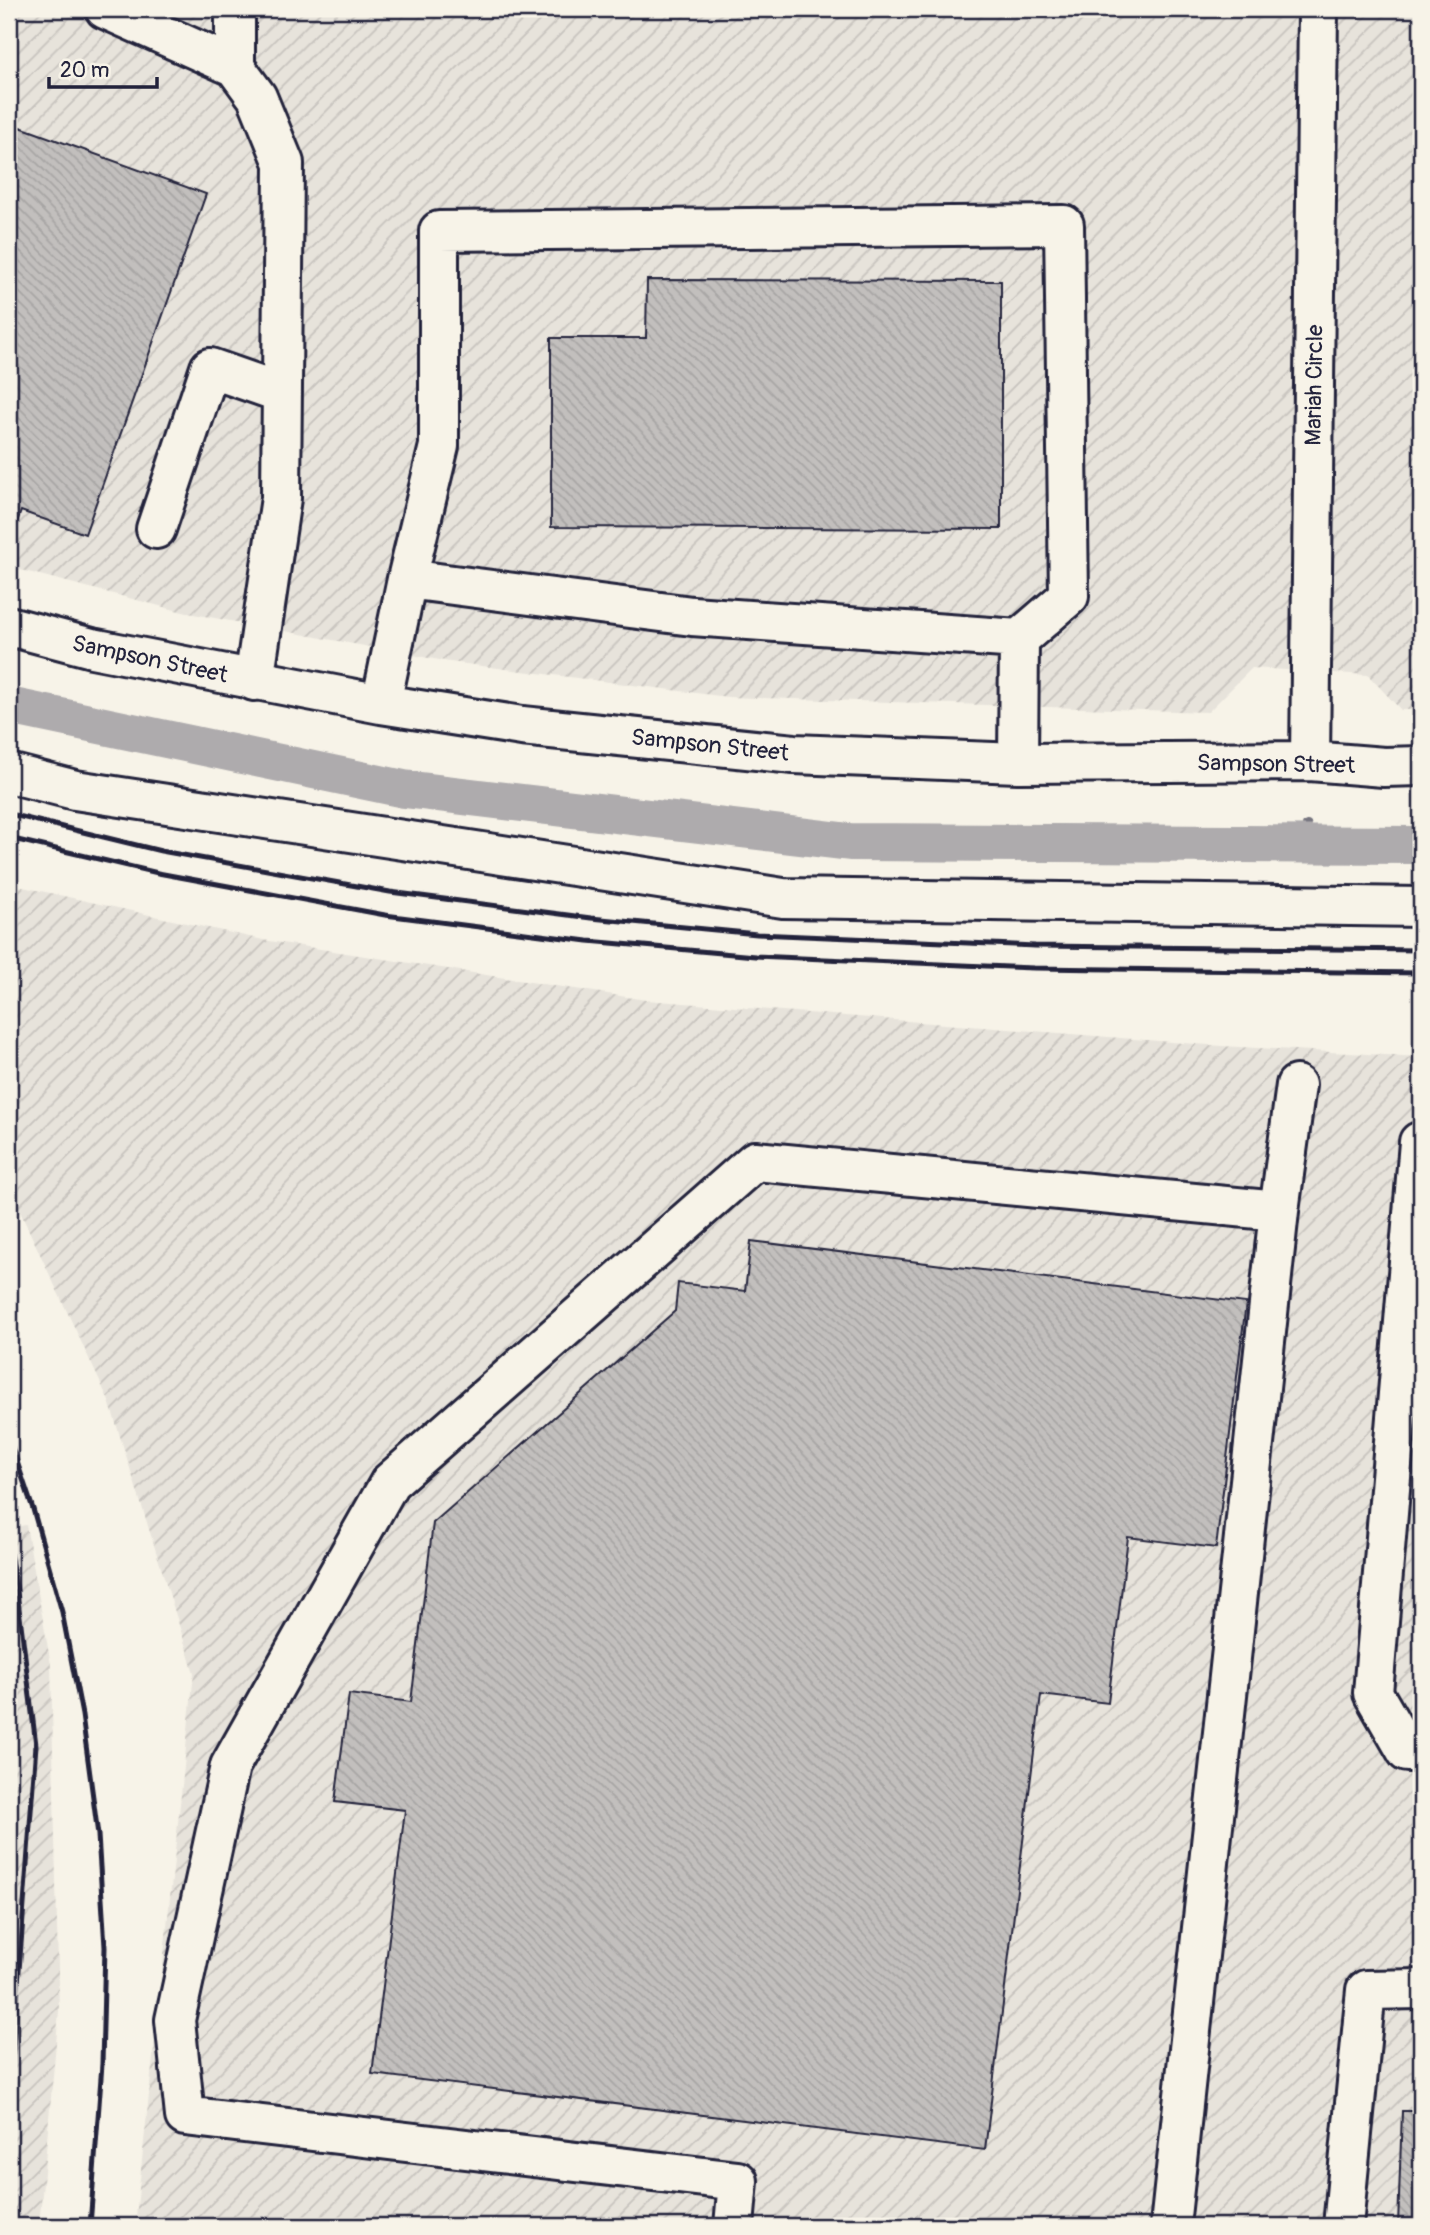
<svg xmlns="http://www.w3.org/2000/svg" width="1430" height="2235" font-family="Pangolin,sans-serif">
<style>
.industrial{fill:url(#industrial-furrows)}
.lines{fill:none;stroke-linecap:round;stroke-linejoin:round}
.stream{stroke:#76747f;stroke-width:10}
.canal{stroke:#aeabad;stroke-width:38}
.building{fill:url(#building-back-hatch);stroke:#22223b;stroke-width:2}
.minor-casing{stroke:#22223b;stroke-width:44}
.minor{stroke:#f7f3e8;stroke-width:38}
.rail{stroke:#22223b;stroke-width:5}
.labels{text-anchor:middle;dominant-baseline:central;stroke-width:6;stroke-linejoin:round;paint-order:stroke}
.street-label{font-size:23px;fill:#22223b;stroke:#f7f3e8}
</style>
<defs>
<pattern id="industrial-furrows" width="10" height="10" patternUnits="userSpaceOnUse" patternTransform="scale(1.75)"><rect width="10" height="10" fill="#e7e3db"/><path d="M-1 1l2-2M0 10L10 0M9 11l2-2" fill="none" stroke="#c6c2bd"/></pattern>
<pattern id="building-back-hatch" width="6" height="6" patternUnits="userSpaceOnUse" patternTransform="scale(1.75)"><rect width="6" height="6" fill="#c2bfbd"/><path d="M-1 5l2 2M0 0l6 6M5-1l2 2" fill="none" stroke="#a6a4a3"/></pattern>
</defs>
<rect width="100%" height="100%" fill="#f7f3e8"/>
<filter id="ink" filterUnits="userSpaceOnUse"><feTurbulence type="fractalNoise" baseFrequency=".0143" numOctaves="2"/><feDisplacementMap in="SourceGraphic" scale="14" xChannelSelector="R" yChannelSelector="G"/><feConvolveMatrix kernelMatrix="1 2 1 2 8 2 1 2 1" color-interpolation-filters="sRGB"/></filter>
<g filter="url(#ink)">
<path class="industrial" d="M9,9H1421V710H1401L1368,675L1252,668L1208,712L728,697L450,662L183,612L9,567Z
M9,884L263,940L646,1000L1221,1046L1421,1057V2226H135L194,1673L109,1401L9,1188Z
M26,1525L51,1665L59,2011L39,2226H9V1528Z"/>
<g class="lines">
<path class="stream" d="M292,766L293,754
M1307,826L1310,845"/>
<path class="canal" d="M9,706L404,789L850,842L1421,845"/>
</g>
<path class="building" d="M9,123L206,194L85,534L21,511L11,539L9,538Z
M647,280L1001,281V529L551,527V338H646Z
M751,1241L1246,1303L1216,1548L1128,1537L1108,1703L1041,1695L985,2150L372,2074L405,1810L335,1802L349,1694L411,1702L433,1523L675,1311L678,1283L745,1291Z
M1402,2111H1421V2226H1398Z"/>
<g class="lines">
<g class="minor-casing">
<path id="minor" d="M105,9L235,67L257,97L284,163L281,498L254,681
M235,9V67
M156,529L210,368L282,393
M407,579L439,446V231L1064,225L1069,596L1019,639
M9,626L92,648L381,704L522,726L794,754L1018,763L1310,761L1384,767L1421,766
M381,704L407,579L692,616L1019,639L1018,763
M1310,761L1318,9
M9,773L75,790L783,898L1421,907
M1421,1142H1419L1373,1693L1407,1752H1421
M1279,1211L1296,1085
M734,2226L738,2181L185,2116L175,2020L230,1766L390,1482L755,1161L1279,1211L1170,2226
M1343,2226L1366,1990L1421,1989"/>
</g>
<use href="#minor" class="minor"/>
<path class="rail" d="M9,814L161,851L390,892L591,918L757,934L1035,946L1421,950
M9,838L158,873L385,915L588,941L755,956L1034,968L1421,973
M9,1438L33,1509L62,1612L82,1715L98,1835L105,1947L102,2064L90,2226
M9,1547L17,1592L36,1745L9,2103"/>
</g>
</g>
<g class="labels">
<g class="street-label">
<text transform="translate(1314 385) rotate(-89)">Mariah Circle</text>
<text transform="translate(150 659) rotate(12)">Sampson Street</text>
<text transform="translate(710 745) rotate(6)">Sampson Street</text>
<text transform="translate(1276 764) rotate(1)">Sampson Street</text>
</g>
</g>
<rect width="1430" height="2235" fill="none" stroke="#f7f3e8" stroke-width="35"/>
<rect x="18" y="18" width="1395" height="2200" fill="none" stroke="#22223b" stroke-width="2.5" filter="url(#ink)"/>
<path d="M49 77v10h108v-10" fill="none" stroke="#22223b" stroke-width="3.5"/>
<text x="60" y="77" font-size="21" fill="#22223b" stroke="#f7f3e8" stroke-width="5" paint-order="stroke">20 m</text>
</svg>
